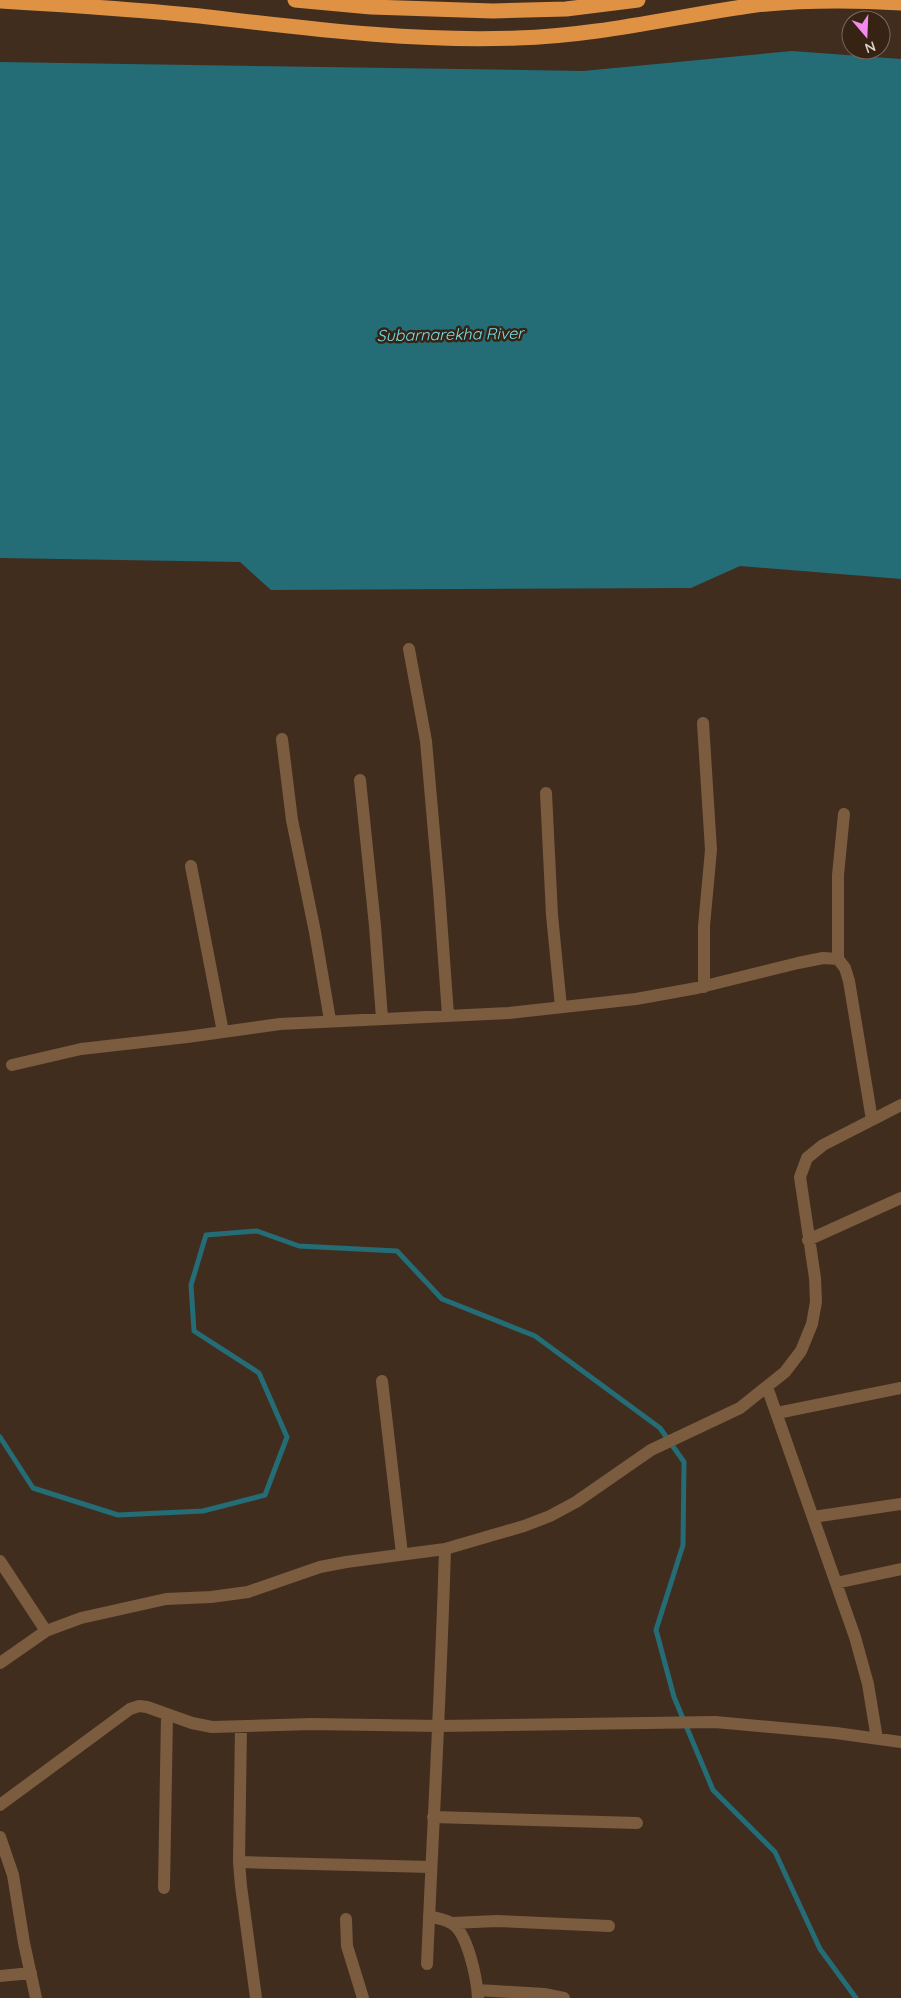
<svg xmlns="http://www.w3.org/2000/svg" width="901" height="1998" font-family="Quicksand,sans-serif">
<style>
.water{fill:#246c76}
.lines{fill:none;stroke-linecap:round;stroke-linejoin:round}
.stream{stroke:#246c76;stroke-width:5}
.minor{stroke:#7b5c3f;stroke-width:12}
.highway{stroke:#df9244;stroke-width:15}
.labels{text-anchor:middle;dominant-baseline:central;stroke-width:5;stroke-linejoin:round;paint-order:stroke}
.water-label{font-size:16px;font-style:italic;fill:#75e0ef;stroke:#362314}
</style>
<rect width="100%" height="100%" fill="#412d1e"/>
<path class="water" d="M792,51L901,59V579L740,566L691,588L271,590L240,562L0,558V62L583,71Z"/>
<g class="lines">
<path class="stream" d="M0,1437L33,1488L118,1515L203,1511L265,1495L287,1437L259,1373L194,1331L191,1285L206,1235L257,1231L299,1246L397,1251L442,1299L535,1336L660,1428L684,1462L683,1545L656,1630L674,1697L713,1790L775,1852L820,1949L856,1998"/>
<path class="minor" d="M409,649L426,741L439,890L448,1015
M703,723L711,850L704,926V987
M282,739L292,820L315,932L330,1020
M360,780L375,926L382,1018
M546,793L552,915L561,1007
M191,866L223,1032
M838,959V875L844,814
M12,1065L81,1049L187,1037L280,1024L509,1013L636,999L697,988L798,963L823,958L838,959L845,968L849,981L872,1120
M808,1240L901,1198
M382,1381L402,1554
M767,1387L855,1637L868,1684L877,1739
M777,1413L901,1388
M813,1517L901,1504
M0,1561L46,1631
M836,1583L901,1569
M0,1663L46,1631L81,1618L166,1599L211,1597L248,1592L320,1567L346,1562L445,1549L524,1526L550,1516L576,1502L651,1450L740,1408L785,1372L801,1351L812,1324L816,1302L815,1278L800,1177L807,1158L823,1145L901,1105
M241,1727L239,1862L241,1886L256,1998
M0,1805L130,1709L139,1706L147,1707L192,1723L212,1727L312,1724L439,1726L715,1722L836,1733L901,1742
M433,1817L637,1823
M0,1837L13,1875L24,1943L36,1998
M239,1862L431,1867
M164,1888L167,1715
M429,1916C436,1918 445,1919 451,1923C468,1932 477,1980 478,1998
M346,1919L347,1946L363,1998
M452,1923L497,1921L609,1926
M427,1964C433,1826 441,1688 445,1549
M0,1976L31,1973
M478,1990L544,1994L564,1998"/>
<path class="highway" d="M295,0L371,7L493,11L566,9L638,0
M0,1C67,5 133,9 200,16C305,28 410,42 517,38C598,36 676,16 756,5C804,0 853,0 901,3"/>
</g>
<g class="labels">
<g class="water-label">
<text transform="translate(450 334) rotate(-1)">Subarnarekha River</text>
</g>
</g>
<g transform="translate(866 35) rotate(161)"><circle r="24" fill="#362314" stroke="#79695c"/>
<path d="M0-4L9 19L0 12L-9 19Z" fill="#f489ef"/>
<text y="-8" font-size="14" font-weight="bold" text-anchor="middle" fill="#ded1c8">N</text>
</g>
</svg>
